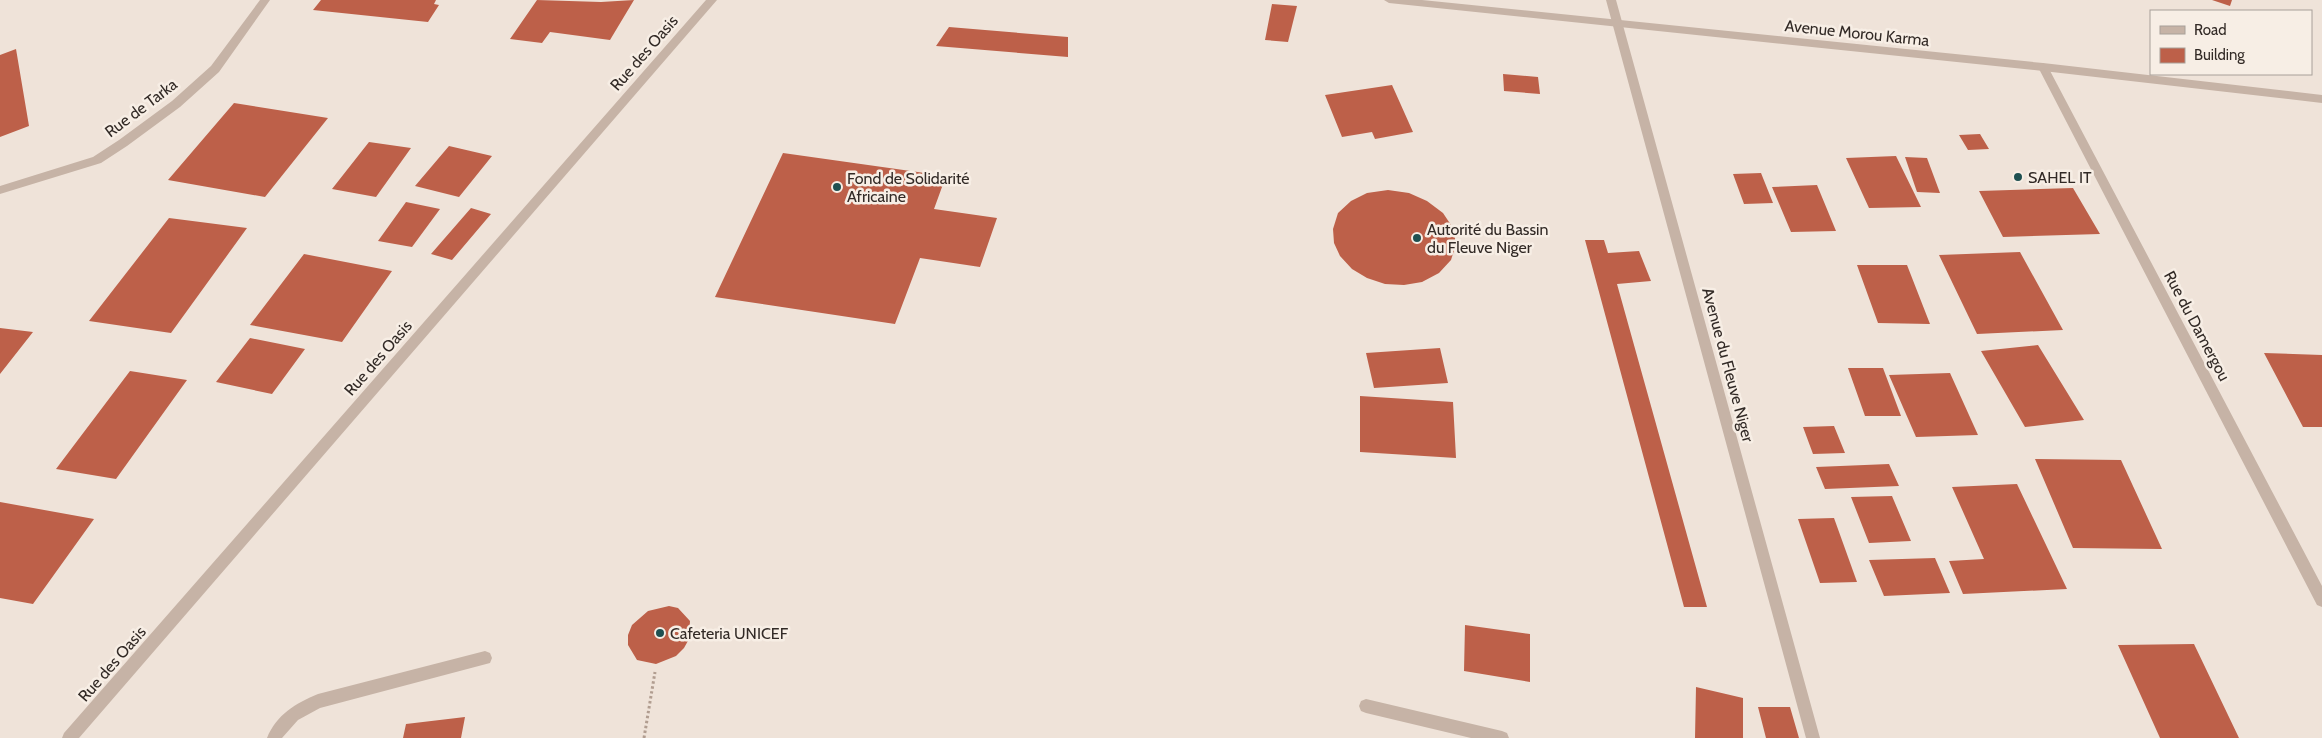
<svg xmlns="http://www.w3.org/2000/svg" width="2322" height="738" font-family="Cabin,sans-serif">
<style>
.building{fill:#bd6049}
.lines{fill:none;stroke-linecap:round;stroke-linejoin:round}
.path{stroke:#b19d90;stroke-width:3;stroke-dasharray:2.5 2.5;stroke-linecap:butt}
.service{fill:#c6b3a6;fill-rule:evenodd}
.minor{fill:#c6b3a6;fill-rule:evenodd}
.tertiary{fill:#c6b3a6;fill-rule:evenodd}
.poi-dot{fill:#1f5051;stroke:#f7eee5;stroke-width:2}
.labels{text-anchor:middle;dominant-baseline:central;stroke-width:5;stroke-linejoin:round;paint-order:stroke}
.street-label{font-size:16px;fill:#322a26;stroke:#f7eee5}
.poi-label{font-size:16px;fill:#322a26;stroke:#f7eee5;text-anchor:start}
</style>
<rect width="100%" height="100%" fill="#efe3d9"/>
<path class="building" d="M321,0H436L434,4L439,5L428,22L313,10Z
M537,0L601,2L634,0L610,40L550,32L542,43L510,39Z
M2212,0H2232L2230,6Z
M1272,4L1297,6L1288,42L1265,40Z
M949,27L1068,37V57L936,46Z
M16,49L29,126L0,137V55Z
M1503,74L1538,77L1540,94L1504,91Z
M1392,85L1413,132L1375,139L1372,132L1342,137L1325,95Z
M234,103L328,118L265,197L168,180Z
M1980,134L1989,149L1968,150L1959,135Z
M369,142L411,148L376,197L332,189Z
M449,146L492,156L459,197L415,186Z
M783,153L946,176L934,209L997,218L980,267L920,258L895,324L715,297Z
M1896,156L1921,207L1869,208L1846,158Z
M1905,157L1927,158L1940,193L1917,192Z
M1761,173L1773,203L1744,204L1733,174Z
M1817,185L1836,231L1791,232L1772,187Z
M2073,188L2100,234L2003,237L1979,191Z
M1388,190L1409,193L1427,201L1443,213L1453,228L1456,244L1451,260L1439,273L1422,282L1404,285L1385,284L1367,278L1352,269L1340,256L1334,243L1333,229L1338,213L1351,201L1367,193Z
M406,202L440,209L412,247L378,241Z
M471,208L491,214L452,260L431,254Z
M169,218L247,228L171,333L89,321Z
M1585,240H1604L1608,253L1639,251L1651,281L1617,284L1707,607H1684Z
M2020,252L2063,330L1977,334L1939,255Z
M304,254L392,271L342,342L250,325Z
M1857,265H1907L1930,324L1878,323Z
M0,328L33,332L0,374Z
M250,338L305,349L272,394L216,382Z
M2038,345L2084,420L2025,427L1981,351Z
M1440,348L1448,383L1374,388L1366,353Z
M2264,353L2322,355V427H2303Z
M1848,368H1883L1901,416H1865Z
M130,371L187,380L116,479L56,469Z
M1950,373L1978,435L1916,437L1889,375Z
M1360,396L1453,402L1456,458L1360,452Z
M1834,426L1845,453L1813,454L1803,427Z
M2035,459L2121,460L2162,549L2073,548Z
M1889,464L1899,486L1825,489L1816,467Z
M2017,484L2067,589L1963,594L1949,561L1984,559L1952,487Z
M1892,496L1911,541L1869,543L1851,497Z
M0,502L94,519L33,604L0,598Z
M1834,518L1857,582L1820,583L1798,519Z
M1935,558L1950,593L1884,596L1869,560Z
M669,606L678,608L690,621L689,639L684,648L676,656L656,664L637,660L628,645V635L632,625L648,611Z
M1465,625L1530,634V682L1464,671Z
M2194,644L2239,738H2160L2118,645Z
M1696,687L1743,698V738H1695Z
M1758,707H1790L1799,738H1766Z
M465,717L461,738H403L406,724Z"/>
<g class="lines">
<path class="path" d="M644,738L655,672"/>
<path class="service" d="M485,651L490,653L492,658L490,663L320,708L298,720L282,738H267C276,715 296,703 318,694Z
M1366,699L1502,731L1507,733L1509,738H1471L1366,713L1361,711L1359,706L1361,701Z"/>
<path class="minor" d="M260,0H270L219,72L180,107L127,146L101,163L0,194V186L93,157L119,140L172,101L211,66Z
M706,0H717L79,738H62L64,733Z
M1606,0H1616L1820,738H1806Z
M2043,63L2048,67L2322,586V607L2317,605L2038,67Z"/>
<path class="tertiary" d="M1384,0H1422L2043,63L2322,95V103L2043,71L1389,3Z"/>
</g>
<g class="poi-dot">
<circle cx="2018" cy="177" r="5"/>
<circle cx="837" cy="187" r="5"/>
<circle cx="1417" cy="238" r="5"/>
<circle cx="660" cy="633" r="5"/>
</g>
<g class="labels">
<g class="street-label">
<text transform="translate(1857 33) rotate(6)">Avenue Morou Karma</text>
<text transform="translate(644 53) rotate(-49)">Rue des Oasis</text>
<text transform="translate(141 108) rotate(-37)">Rue de Tarka</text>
<text transform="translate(2197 326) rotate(62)">Rue du Damergou</text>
<text transform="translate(378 358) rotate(-49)">Rue des Oasis</text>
<text transform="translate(1728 365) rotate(75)">Avenue du Fleuve Niger</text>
<text transform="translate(112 664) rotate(-49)">Rue des Oasis</text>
</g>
<g class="poi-label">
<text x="2028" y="177">SAHEL IT</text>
<text x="847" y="178">Fond de Solidarité<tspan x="847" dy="18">Africaine</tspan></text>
<text x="1427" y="229">Autorité du Bassin<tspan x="1427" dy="18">du Fleuve Niger</tspan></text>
<text x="670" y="633">Cafeteria UNICEF</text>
</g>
</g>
<rect x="2150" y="10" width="162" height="65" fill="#f7eee5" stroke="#a8a099"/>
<rect x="2160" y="26" width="25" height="8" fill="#c6b3a6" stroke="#a8a099"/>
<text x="2194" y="35" font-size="15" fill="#322a26">Road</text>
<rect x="2160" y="48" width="25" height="15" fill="#bd6049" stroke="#a8a099"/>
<text x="2194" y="60" font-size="15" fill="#322a26">Building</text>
</svg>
